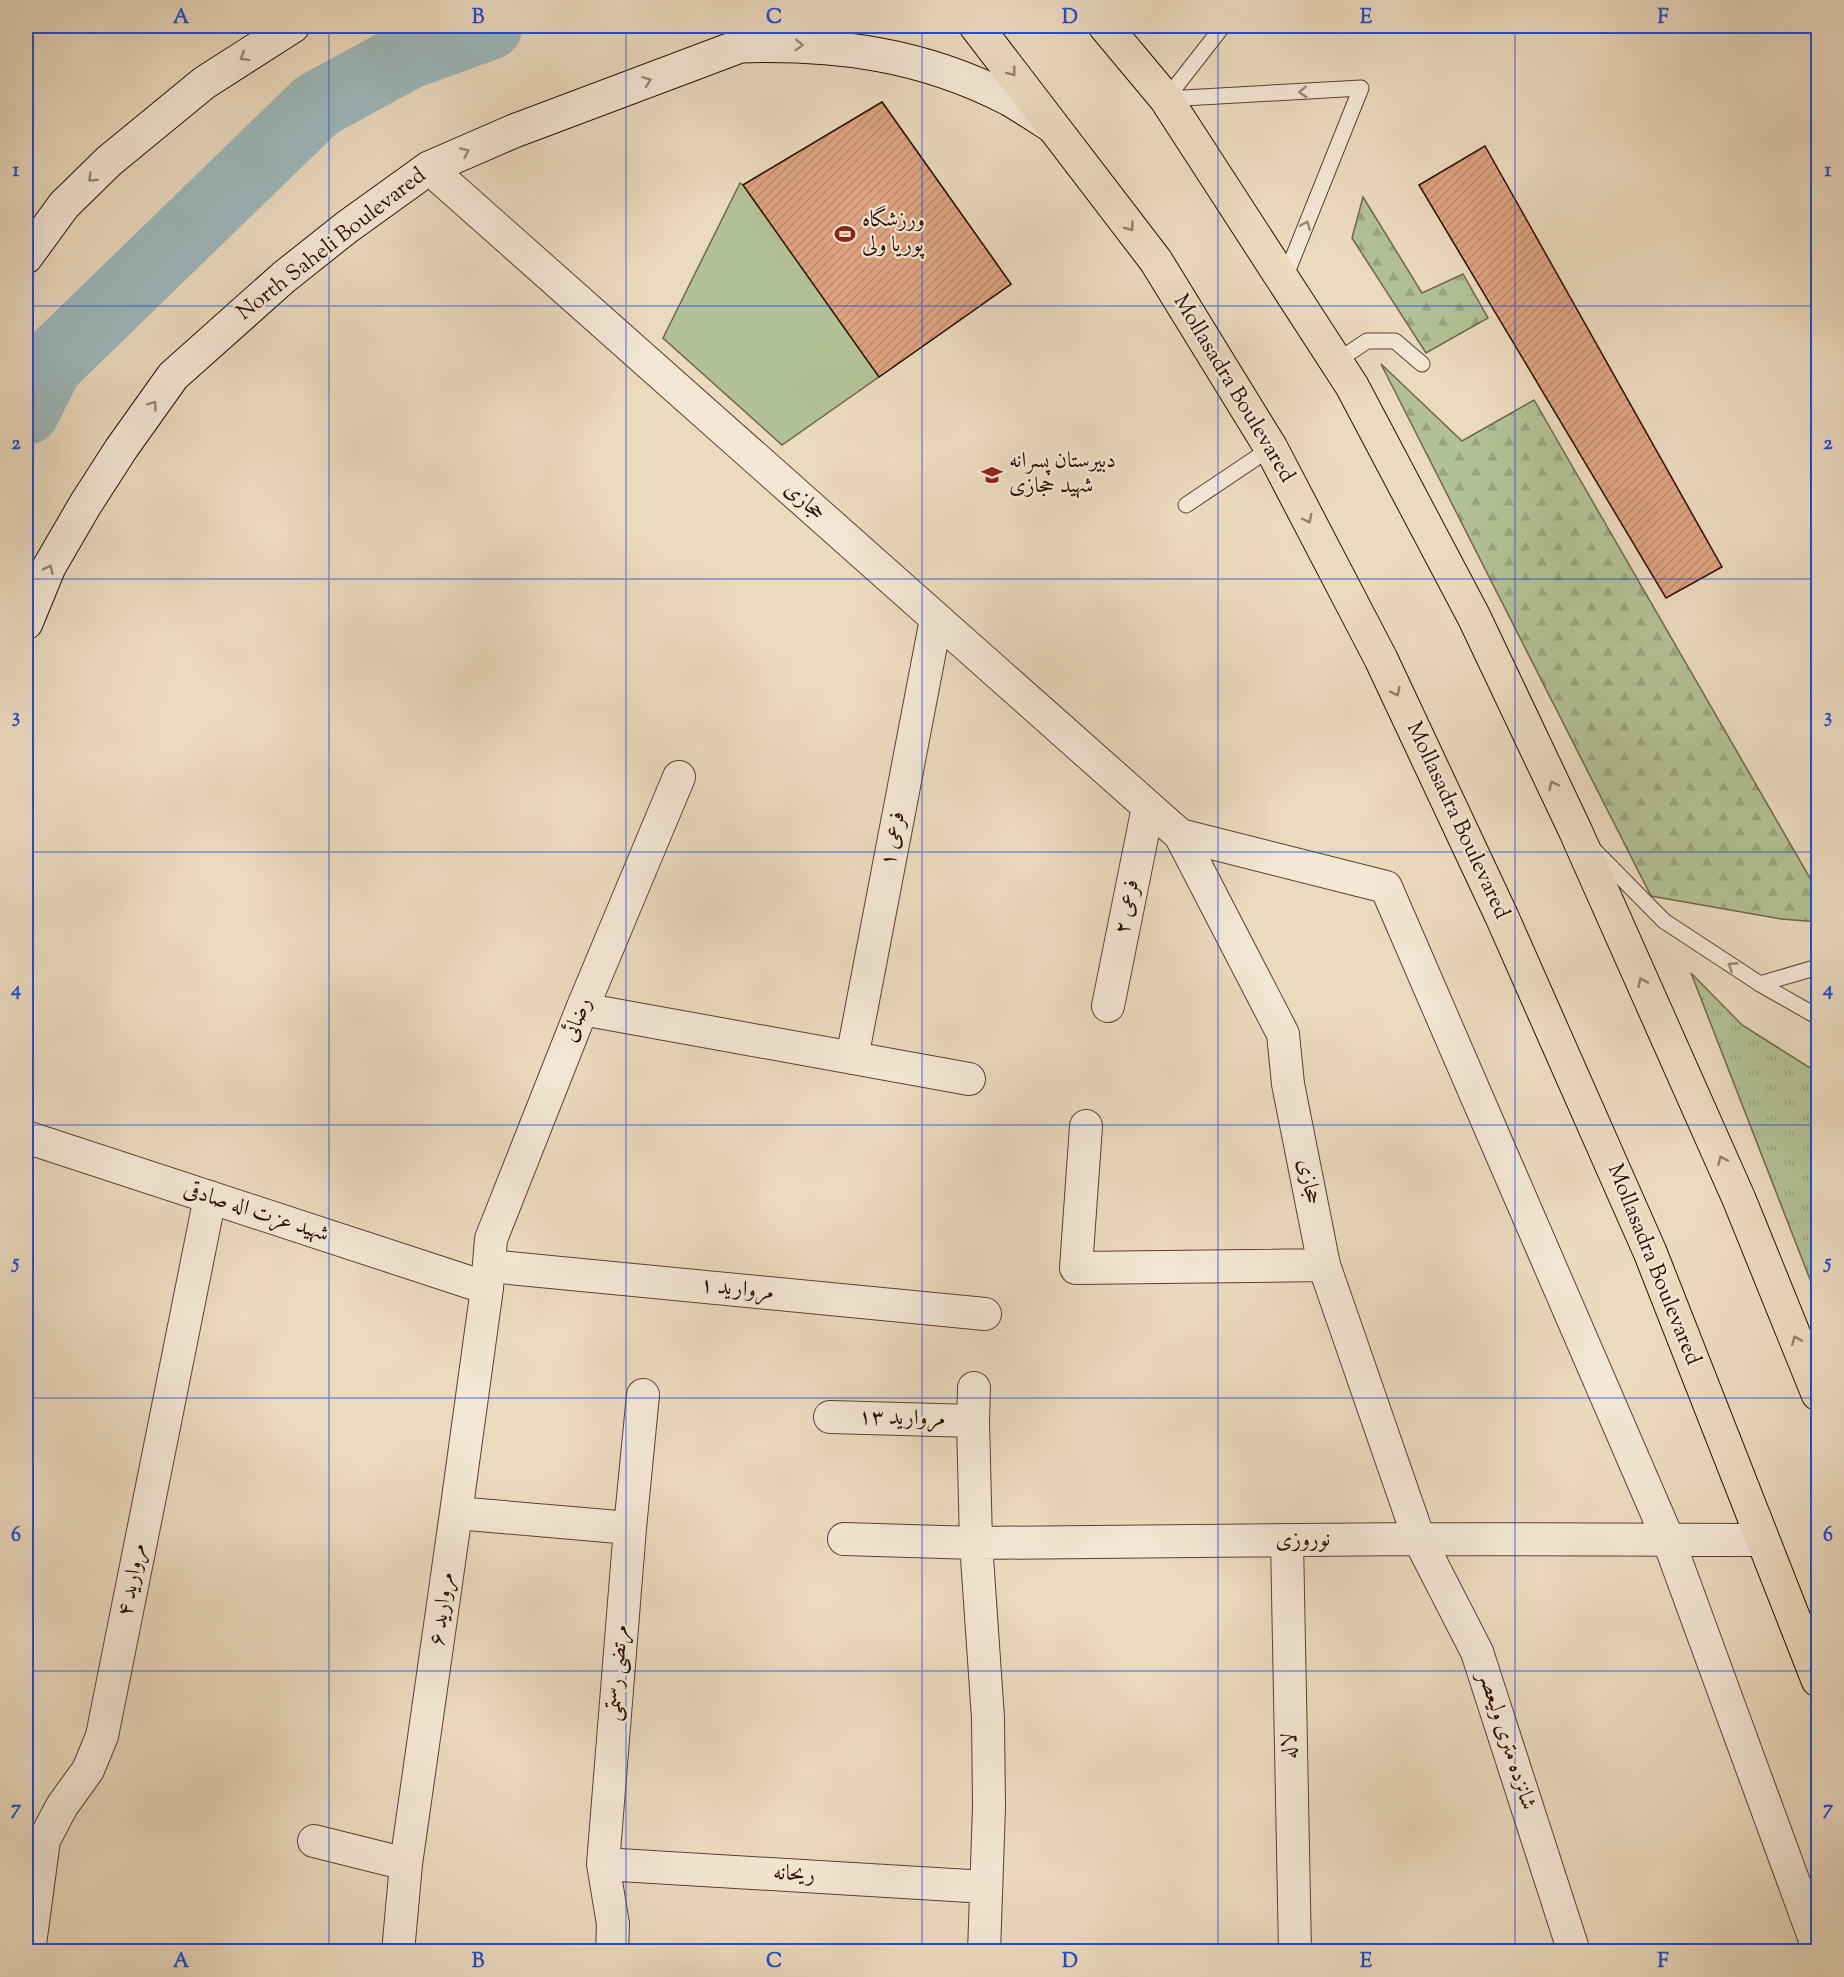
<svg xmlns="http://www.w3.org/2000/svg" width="1844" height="1977" font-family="'Sorts Mill Goudy',Amiri,serif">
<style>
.forest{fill:url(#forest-firs);stroke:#70674b;stroke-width:1.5}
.park{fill:url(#park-tufts);stroke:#70674b;stroke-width:1.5}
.pitch{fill:#b3c196;stroke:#70674b;stroke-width:1.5}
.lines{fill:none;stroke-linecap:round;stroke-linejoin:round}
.river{stroke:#9cb8bb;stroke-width:68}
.building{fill:url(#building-hatch);stroke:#2c0d00;stroke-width:1.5}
.service-casing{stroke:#5c4030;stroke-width:17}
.minor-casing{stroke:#5c4030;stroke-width:34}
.secondary-casing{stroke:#2c0d00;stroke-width:35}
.trunk-casing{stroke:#2c0d00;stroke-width:35}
.service{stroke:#f3e7d5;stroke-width:15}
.minor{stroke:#f3e7d5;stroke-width:32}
.secondary{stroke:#f3e7d5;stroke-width:33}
.trunk{stroke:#ecdabf;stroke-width:33}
.oneway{stroke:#998575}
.oneway2{stroke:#967e69}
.grid{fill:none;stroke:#1d4ed8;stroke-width:1.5;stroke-opacity:0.55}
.labels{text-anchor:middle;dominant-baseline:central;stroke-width:4.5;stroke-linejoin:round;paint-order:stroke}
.poi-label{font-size:22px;fill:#2c0d00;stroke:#f3e7d5;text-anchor:start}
.street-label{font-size:22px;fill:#2c0d00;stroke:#f3e7d5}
.neatline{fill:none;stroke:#1d4ed8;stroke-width:2}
.grid-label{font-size:20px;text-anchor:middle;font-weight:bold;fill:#1d4ed8}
</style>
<defs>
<pattern id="forest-firs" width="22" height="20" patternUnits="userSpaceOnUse" patternTransform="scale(1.5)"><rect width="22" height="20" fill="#b3c196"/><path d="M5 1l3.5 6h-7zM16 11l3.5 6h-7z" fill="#9aa580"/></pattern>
<pattern id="park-tufts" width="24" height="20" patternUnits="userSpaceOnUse" patternTransform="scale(1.5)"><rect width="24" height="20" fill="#b3c196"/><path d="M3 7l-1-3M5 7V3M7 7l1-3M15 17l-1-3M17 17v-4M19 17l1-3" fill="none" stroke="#9aa580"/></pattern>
<pattern id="building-hatch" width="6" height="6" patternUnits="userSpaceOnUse" patternTransform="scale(1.5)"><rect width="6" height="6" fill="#dea380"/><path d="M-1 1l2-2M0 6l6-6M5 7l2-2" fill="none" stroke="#bf8b6d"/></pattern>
</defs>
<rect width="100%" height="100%" fill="#ecdabf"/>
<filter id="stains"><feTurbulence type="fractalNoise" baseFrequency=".00333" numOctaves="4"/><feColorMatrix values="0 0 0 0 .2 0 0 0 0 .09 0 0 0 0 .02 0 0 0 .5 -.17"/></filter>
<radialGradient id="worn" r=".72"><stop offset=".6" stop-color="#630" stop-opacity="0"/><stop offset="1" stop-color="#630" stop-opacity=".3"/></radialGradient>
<path class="forest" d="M1363,197L1422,293L1463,274L1488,318L1426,353L1352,238Z
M1381,364L1462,441L1534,400L1818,892V922L1781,919L1651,896Z"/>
<path class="park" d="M1691,973L1742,1025L1818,1073V1300Z"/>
<path class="pitch" d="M882,102L1011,284L782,445L663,338L740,183L743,185Z"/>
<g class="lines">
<path class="river" d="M26,411L49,365L317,105L409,55L489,26"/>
</g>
<path class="building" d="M882,102L1011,284L879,377L743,185Z
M1485,146L1722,567L1666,598L1419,185Z"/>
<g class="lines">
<g class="service-casing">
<path id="service" d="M1166,99L1361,88L1284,280
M1166,99L1223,26
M1337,361L1367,341H1395L1422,364
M1186,505L1271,448
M1594,850L1664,921L1760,984L1818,1017
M1760,984L1818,967"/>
</g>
<g class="minor-casing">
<path id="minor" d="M429,168L1180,835L1386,887L1668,1539L1818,1948
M1180,835L1283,1034L1288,1084L1324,1265L1419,1539L1477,1652L1574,1952
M1108,1006L1148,807
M582,1009L969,1079
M852,1058L936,619
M1086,1126L1076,1268L1324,1265
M26,1137L487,1288
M489,1266L985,1314
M974,1388L973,1421L976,1543L988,1718L989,1807L984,1952
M830,1417L973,1421
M456,1513L630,1528
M844,1539L976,1543L1419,1539L1762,1540
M1287,1541L1295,1952
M314,1841L406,1864
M603,1864L986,1887
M29,1952L44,1840L62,1806L88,1770L102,1736L210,1197
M398,1952L406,1864L456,1513L487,1288L491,1239L582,1009L679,777
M612,1952L613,1924L603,1864L630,1528L643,1395"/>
</g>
<g class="secondary-casing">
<path id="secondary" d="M740,46C836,43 922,54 1009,99C1023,107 1038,117 1052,126
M26,257L64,205L109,161L204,83L293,26
M26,623L49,567L85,505L121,449L173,376L284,277L347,227L429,168L514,131L740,46L772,26"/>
</g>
<g class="trunk-casing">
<path id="trunk" d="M976,26L1156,261L1271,448L1381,659L1502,917L1650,1252L1818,1680
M1105,26L1166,99L1352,386L1474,617L1575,830L1739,1199L1818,1394"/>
</g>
<use href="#service" class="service"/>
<use href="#minor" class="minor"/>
<use href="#secondary" class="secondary"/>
<use href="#trunk" class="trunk"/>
</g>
<defs><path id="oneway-chevron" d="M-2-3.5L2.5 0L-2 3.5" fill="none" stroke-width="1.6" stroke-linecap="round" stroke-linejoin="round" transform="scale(1.5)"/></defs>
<g class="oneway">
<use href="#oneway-chevron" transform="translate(799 45) rotate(2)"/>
<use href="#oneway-chevron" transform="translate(244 57) rotate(148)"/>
<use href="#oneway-chevron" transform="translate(647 81) rotate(-20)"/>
<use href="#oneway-chevron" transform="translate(1303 92) rotate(177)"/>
<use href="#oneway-chevron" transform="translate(465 152) rotate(-24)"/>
<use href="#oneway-chevron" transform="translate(92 178) rotate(136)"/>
<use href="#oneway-chevron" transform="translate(1306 225) rotate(-68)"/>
<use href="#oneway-chevron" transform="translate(153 405) rotate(-54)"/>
<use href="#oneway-chevron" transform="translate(49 569) rotate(-64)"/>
<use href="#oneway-chevron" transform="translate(1732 966) rotate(-147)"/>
</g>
<g class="oneway2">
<use href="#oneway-chevron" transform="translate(1012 72) rotate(52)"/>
<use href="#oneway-chevron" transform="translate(1130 227) rotate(53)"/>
<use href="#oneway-chevron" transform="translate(1308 519) rotate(63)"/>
<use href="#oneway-chevron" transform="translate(1396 692) rotate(65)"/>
<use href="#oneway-chevron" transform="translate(1553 785) rotate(-115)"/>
<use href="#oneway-chevron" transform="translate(1642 982) rotate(-114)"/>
<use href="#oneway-chevron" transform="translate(1722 1160) rotate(-114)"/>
<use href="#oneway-chevron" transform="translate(1796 1340) rotate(-112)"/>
</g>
<path class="grid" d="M329,26V1952M626,26V1952M922,26V1952M1218,26V1952M1515,26V1952M26,306H1818M26,579H1818M26,852H1818M26,1125H1818M26,1398H1818M26,1671H1818"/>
<defs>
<g id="stadium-bare" transform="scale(1.62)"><path d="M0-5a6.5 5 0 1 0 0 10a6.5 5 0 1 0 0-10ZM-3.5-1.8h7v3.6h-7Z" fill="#8f2418" stroke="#f3e7d5" stroke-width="2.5" paint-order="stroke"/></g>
<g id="school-bare" transform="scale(1.62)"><path d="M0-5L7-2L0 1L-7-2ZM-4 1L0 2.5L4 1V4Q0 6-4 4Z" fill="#8f2418" stroke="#f3e7d5" stroke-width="2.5" paint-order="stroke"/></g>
</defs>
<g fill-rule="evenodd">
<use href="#stadium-bare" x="845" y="234"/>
<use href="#school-bare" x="992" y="475"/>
</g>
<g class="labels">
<g class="poi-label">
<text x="862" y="221">ورزشگاه<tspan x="862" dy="25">پوریا ولی</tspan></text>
<text x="1009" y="462">دبیرستان پسرانه<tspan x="1009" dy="25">شهید حجازی</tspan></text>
</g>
<g class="street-label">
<text transform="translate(332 245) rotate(-38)">North Saheli Boulevared</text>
<text transform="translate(1233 389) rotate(59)">Mollasadra Boulevared</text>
<text transform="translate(804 502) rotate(42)">حجازی</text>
<text transform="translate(1457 821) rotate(65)">Mollasadra Boulevared</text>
<text transform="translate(894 839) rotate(-79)">فرعی ۱</text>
<text transform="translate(1128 907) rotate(-79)">فرعی ۲</text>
<text transform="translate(578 1020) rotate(-68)">رضائی</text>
<text transform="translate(1308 1182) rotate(79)">حجازی</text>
<text transform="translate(256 1213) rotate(18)">شهید عزت اله صادقی</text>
<text transform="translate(1653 1265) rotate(68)">Mollasadra Boulevared</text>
<text transform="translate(737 1290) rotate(6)">مروارید ۱</text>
<text transform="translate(902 1419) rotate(1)">مروارید ۱۳</text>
<text transform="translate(1303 1541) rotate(-1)">نوروزی</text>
<text transform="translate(133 1580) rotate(-79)">مروارید ۴</text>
<text transform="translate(443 1609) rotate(-82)">مروارید ۶</text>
<text transform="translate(618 1673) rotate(-85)">مرتضی رستمی</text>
<text transform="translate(1506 1741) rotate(72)">شانزده متری ولیعصر</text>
<text transform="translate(1291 1746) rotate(-91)">لاله</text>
<text transform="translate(794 1875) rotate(3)">ریحانه</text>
</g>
</g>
<rect width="1844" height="1977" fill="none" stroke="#ecdabf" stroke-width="66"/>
<rect x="33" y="33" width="1778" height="1911" class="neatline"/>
<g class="grid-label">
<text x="181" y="23">A</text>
<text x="478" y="23">B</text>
<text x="774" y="23">C</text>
<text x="1070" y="23">D</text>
<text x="1366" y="23">E</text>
<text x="1663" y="23">F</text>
<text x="16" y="176">1</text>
<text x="1828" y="176">1</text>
<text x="16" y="449">2</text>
<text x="1828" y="449">2</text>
<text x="16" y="722">3</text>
<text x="1828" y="722">3</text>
<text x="16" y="995">4</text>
<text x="1828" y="995">4</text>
<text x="16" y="1268">5</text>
<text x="1828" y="1268">5</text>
<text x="16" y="1541">6</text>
<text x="1828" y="1541">6</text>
<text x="16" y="1814">7</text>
<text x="1828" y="1814">7</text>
<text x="181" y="1967">A</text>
<text x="478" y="1967">B</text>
<text x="774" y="1967">C</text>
<text x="1070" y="1967">D</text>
<text x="1366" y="1967">E</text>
<text x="1663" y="1967">F</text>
</g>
<rect width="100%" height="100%" filter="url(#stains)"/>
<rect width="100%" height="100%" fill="url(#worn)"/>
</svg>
